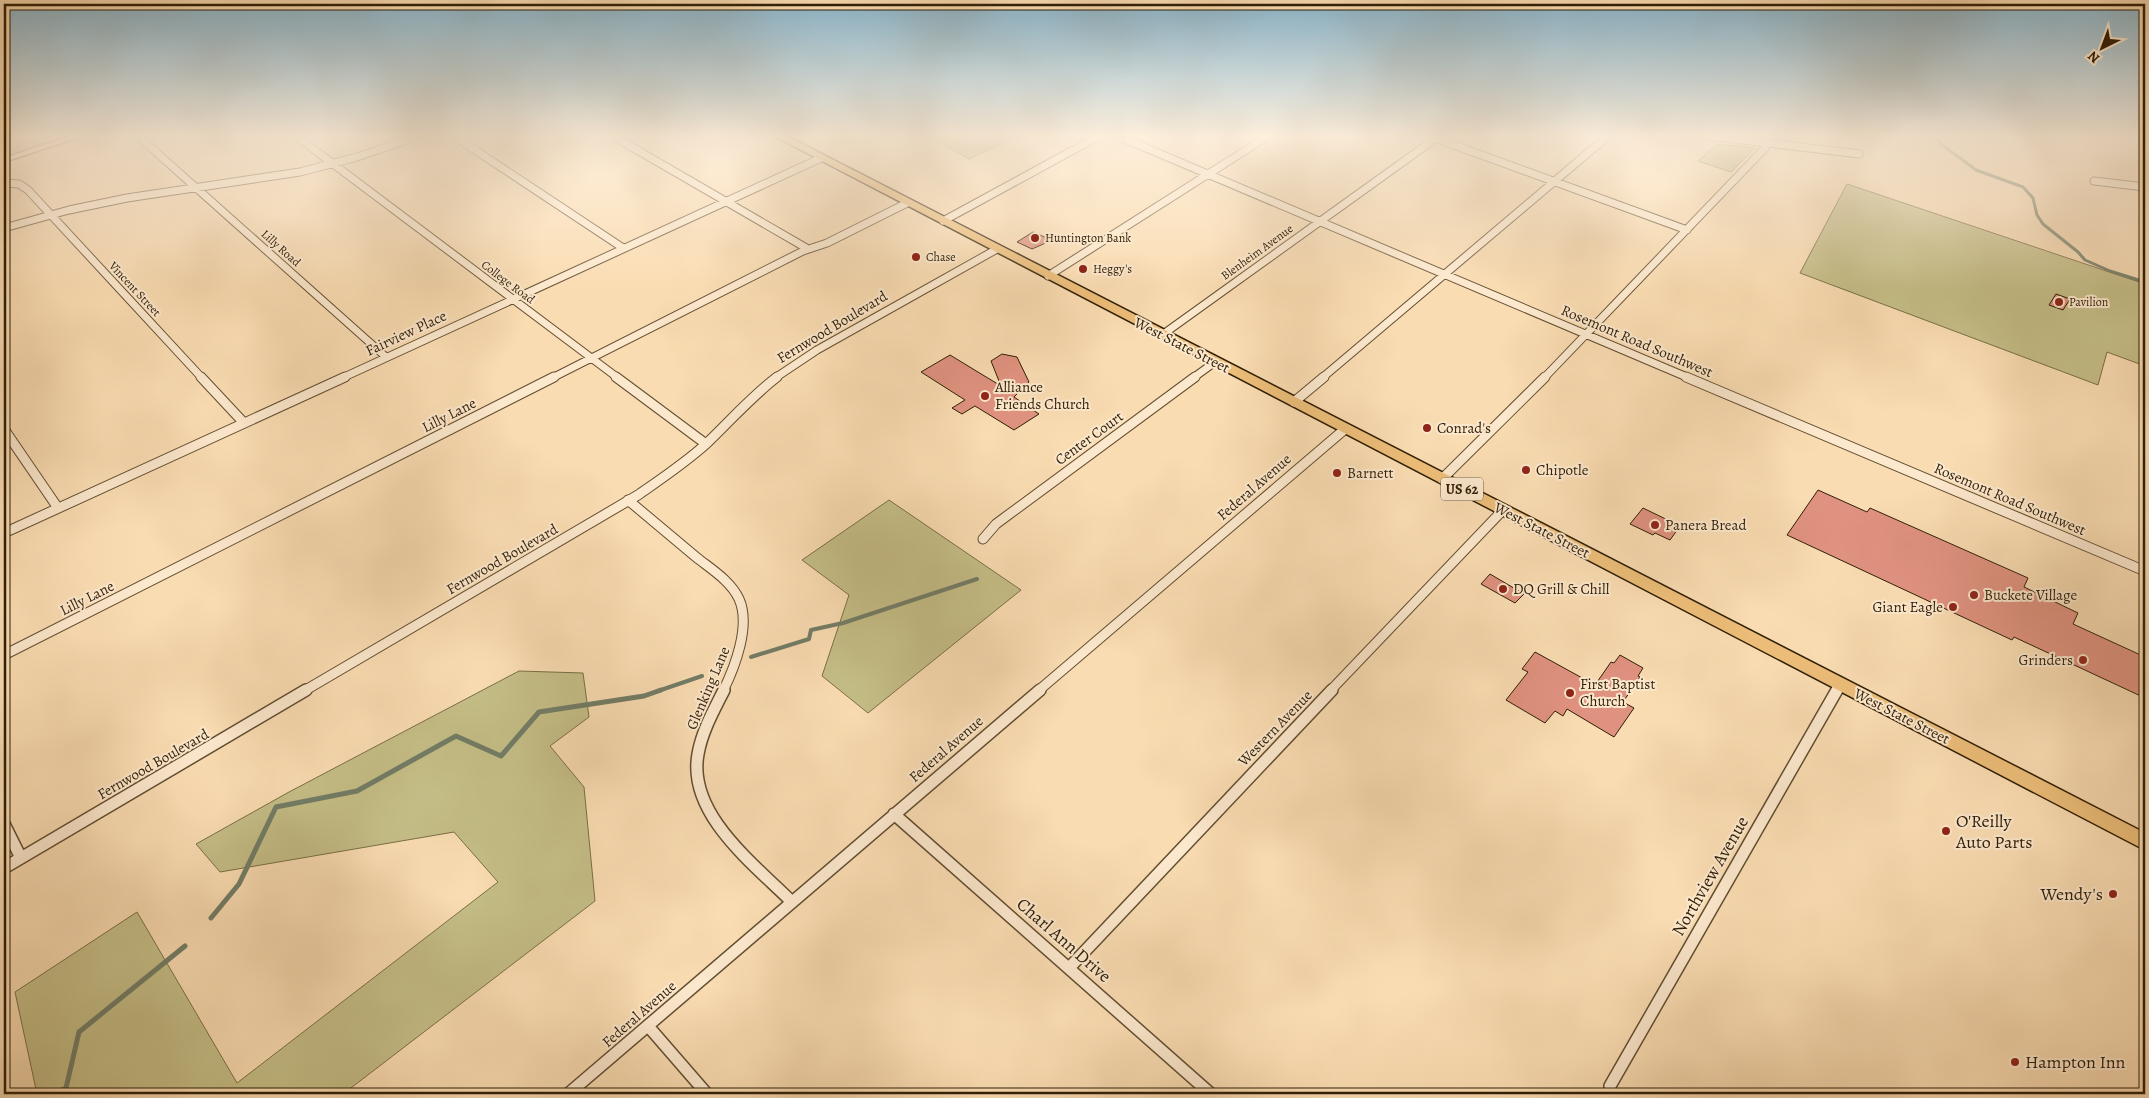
<svg xmlns="http://www.w3.org/2000/svg" width="2149" height="1098" font-family="Alegreya,serif">
<style>
.green{fill:#c5be87;stroke:#7a6e46}
.lines{fill:none;stroke-linecap:round;stroke-linejoin:round}
.stream-far2{stroke:#727d67;stroke-width:3}
.stream-far1{stroke:#727d67;stroke-width:4}
.stream{stroke:#727d67;stroke-width:5}
.building{fill:#e09280;stroke:#2f1e06}
.minor-far2-casing{stroke:#624e31;stroke-width:9}
.minor-far1-casing{stroke:#624e31;stroke-width:11}
.minor-casing{stroke:#624e31;stroke-width:14}
.tertiary-casing{stroke:#624e31;stroke-width:3}
.trunk-casing{stroke:#2f1e06;stroke-width:3}
.minor-far2{stroke:#fce8cd;stroke-width:7}
.minor-far1{stroke:#fce8cd;stroke-width:9}
.minor{stroke:#fce8cd;stroke-width:11}
.tertiary{fill:#fce8cd;fill-rule:evenodd}
.trunk{fill:#edbe79;fill-rule:evenodd}
.poi-dot{fill:#8f2418;stroke:#fce8cd;stroke-width:2}
.labels{text-anchor:middle;dominant-baseline:central;stroke-width:4;stroke-linejoin:round;paint-order:stroke}
.far-poi-label{font-size:12px;fill:#2f1e06;stroke:#fce8cd;text-anchor:start}
.far-street-label{font-size:12px;fill:#2f1e06;stroke:#fce8cd}
.shield{fill:#fce8cd;stroke:#6c5b42;stroke-width:1}
.shield-label{font-size:14px;font-weight:bold;fill:#2f1e06}
.street-label{font-size:15px;fill:#2f1e06;stroke:#fce8cd}
.poi-label{font-size:15px;fill:#2f1e06;stroke:#fce8cd;text-anchor:start}
.near-poi-label{font-size:18px;fill:#2f1e06;stroke:#fce8cd;text-anchor:start}
.near-street-label{font-size:18px;fill:#2f1e06;stroke:#fce8cd}
</style>
<rect width="100%" height="100%" fill="#fadcb2"/>
<filter id="stains"><feTurbulence type="fractalNoise" baseFrequency=".004" numOctaves="4"/><feColorMatrix values="0 0 0 0 .2 0 0 0 0 .09 0 0 0 0 .02 0 0 0 .5 -.17"/></filter>
<radialGradient id="worn" r=".72"><stop offset=".6" stop-color="#630" stop-opacity="0"/><stop offset="1" stop-color="#630" stop-opacity=".3"/></radialGradient>
<path class="green" d="M4,136H31L41,143L37,147L9,156L4,150Z
M928,136H1018L969,159Z
M1717,144L1755,148L1731,172L1698,161Z
M1847,184L2145,284V366L2107,352L2098,385L1800,273Z
M889,500L1021,590L868,713L822,676L849,595L802,560Z
M519,671L583,673L589,717L550,746L584,787L595,901L343,1094H37L15,992L137,912L237,1083L498,882L454,832L220,872L196,844L289,792Z"/>
<g class="lines">
<path class="stream-far2" d="M1935,136L1941,144L1976,170L2023,187L2033,198L2037,215L2043,224L2078,252L2085,260L2110,271L2145,282"/>
<path class="stream-far1" d="M751,657L809,639L811,630L843,623L977,579
M658,691L702,676"/>
<path class="stream" d="M211,918L239,884L276,807L357,791L456,736L501,756L539,712L644,696L661,690
M54,1094L66,1088L79,1032L185,946"/>
</g>
<path class="building" d="M1033,232L1049,239L1046,241L1048,242L1032,249L1017,242Z
M2056,294L2070,299L2063,310L2049,305Z
M1002,354L1017,357L1029,382L1014,397L1039,414L1014,430L975,406L962,414L952,408L965,400L921,372L950,355L1001,386L991,361Z
M1818,490L1867,512L1870,508L2028,578L2024,587L2078,613L2073,624L2145,657V698L2014,637L2012,640L1787,535Z
M1643,508L1680,526L1670,540L1655,533L1653,535L1630,524Z
M1490,574L1524,594L1515,603L1481,584Z
M1535,652L1595,685L1611,662L1614,663L1620,655L1643,668L1638,676L1640,677L1623,702L1634,708L1614,737L1567,709L1563,716L1555,711L1545,723L1506,700L1528,672L1522,669Z"/>
<g class="lines">
<g class="minor-far2-casing">
<path id="minor-far2" d="M138,136L386,357
M296,136L618,378
M454,136L623,248
M613,136L808,249
M1118,136L1689,378
M1708,136L1859,154
M1432,137L1687,230
M2094,181L2145,187
M4,183L19,184L28,190L202,378
M943,221L1099,136
M4,228L69,210L127,198L300,172L357,157L419,136
M1048,276L1268,136
M1162,335L1439,136
M342,378L821,158
M552,378L803,251L827,243L907,203
M775,378L817,350L997,249
M1193,378L1215,362
M1322,378L1608,136
M1544,378L1765,148V143"/>
</g>
<g class="minor-far1-casing">
<path id="minor-far1" d="M201,377L244,423
M616,377L706,444
M1686,377L2145,571
M1294,402L1324,377
M4,429L58,508
M1442,479L1545,377
M628,500C651,519 673,538 696,557C711,569 731,581 739,599C751,625 735,667 723,691
M4,533L345,377
M983,539L996,524L1195,377
M4,655L554,377
M304,691L638,495C661,479 685,463 706,444C730,421 751,397 777,377
M1038,691L1345,429
M1330,691L1503,510
M1836,691L1840,684"/>
</g>
<g class="minor-casing">
<path id="minor" d="M724,690C714,710 702,731 698,754C687,814 754,864 792,902
M894,814L1211,1094
M4,824L21,858
M4,868L306,690
M1069,968L1332,690
M648,1026L707,1094
M1610,1086L1837,690
M568,1094L1040,690"/>
</g>
<g class="tertiary-casing">
<path id="tertiary" d="M71,136H83L4,162V158Z"/>
</g>
<g class="trunk-casing">
<path id="trunk" d="M774,136H787L2145,833V850Z"/>
</g>
<use href="#minor-far2" class="minor-far2"/>
<use href="#minor-far1" class="minor-far1"/>
<use href="#minor" class="minor"/>
<use href="#tertiary" class="tertiary"/>
<use href="#trunk" class="trunk"/>
</g>
<linearGradient id="sky" x2="0" y2="1"><stop stop-color="#8bb7ce"/><stop offset="0.47" stop-color="#fdefdc"/><stop offset="1" stop-color="#fdefdc" stop-opacity="0"/></linearGradient>
<rect width="2149" height="290" fill="url(#sky)"/>
<g class="poi-dot">
<circle cx="1035" cy="238" r="5"/>
<circle cx="916" cy="257" r="5"/>
<circle cx="1083" cy="269" r="5"/>
<circle cx="2059" cy="302" r="5"/>
<circle cx="985" cy="396" r="5"/>
<circle cx="1427" cy="428" r="5"/>
<circle cx="1526" cy="470" r="5"/>
<circle cx="1337" cy="473" r="5"/>
<circle cx="1655" cy="525" r="5"/>
<circle cx="1503" cy="589" r="5"/>
<circle cx="1974" cy="595" r="5"/>
<circle cx="1953" cy="607" r="5"/>
<circle cx="2083" cy="660" r="5"/>
<circle cx="1570" cy="693" r="5"/>
<circle cx="1946" cy="831" r="5"/>
<circle cx="2113" cy="894" r="5"/>
<circle cx="2015" cy="1062" r="5"/>
</g>
<g class="labels">
<g class="far-poi-label">
<text x="1045" y="238">Huntington Bank</text>
<text x="926" y="257">Chase</text>
<text x="1093" y="269">Heggy's</text>
<text x="2069" y="302">Pavilion</text>
</g>
<g class="far-street-label">
<text transform="translate(281 248) rotate(42)">Lilly Road</text>
<text transform="translate(1257 252) rotate(-36)">Blenheim Avenue</text>
<text transform="translate(508 282) rotate(37)">College Road</text>
<text transform="translate(135 289) rotate(47)">Vincent Street</text>
</g>
<rect class="shield" x="1441" y="477.5" width="42" height="23" rx="4"/>
<g class="shield-label">
<text x="1462" y="489">US 62</text>
</g>
<g class="street-label">
<text transform="translate(832 327) rotate(-31)">Fernwood Boulevard</text>
<text transform="translate(406 333) rotate(-25)">Fairview Place</text>
<text transform="translate(1637 341) rotate(23)">Rosemont Road Southwest</text>
<text transform="translate(1182 345) rotate(27)">West State Street</text>
<text transform="translate(449 415) rotate(-27)">Lilly Lane</text>
<text transform="translate(1089 438) rotate(-36)">Center Court</text>
<text transform="translate(1254 487) rotate(-41)">Federal Avenue</text>
<text transform="translate(2010 499) rotate(23)">Rosemont Road Southwest</text>
<text transform="translate(1542 530) rotate(27)">West State Street</text>
<text transform="translate(502 559) rotate(-30)">Fernwood Boulevard</text>
<text transform="translate(87 598) rotate(-27)">Lilly Lane</text>
<text transform="translate(708 688) rotate(-67)">Glenking Lane</text>
<text transform="translate(1902 716) rotate(27)">West State Street</text>
<text transform="translate(1275 728) rotate(-46)">Western Avenue</text>
<text transform="translate(946 749) rotate(-41)">Federal Avenue</text>
<text transform="translate(153 764) rotate(-30)">Fernwood Boulevard</text>
<text transform="translate(639 1014) rotate(-41)">Federal Avenue</text>
</g>
<g class="poi-label">
<text x="995" y="387">Alliance<tspan x="995" dy="17">Friends Church</tspan></text>
<text x="1437" y="428">Conrad's</text>
<text x="1536" y="470">Chipotle</text>
<text x="1347" y="473">Barnett</text>
<text x="1665" y="525">Panera Bread</text>
<text x="1513" y="589">DQ Grill &amp; Chill</text>
<text x="1984" y="595">Buckete Village</text>
<text x="1943" y="607" text-anchor="end">Giant Eagle</text>
<text x="2073" y="660" text-anchor="end">Grinders</text>
<text x="1580" y="684">First Baptist<tspan x="1580" dy="17">Church</tspan></text>
</g>
<g class="near-poi-label">
<text x="1956" y="821">O'Reilly<tspan x="1956" dy="21">Auto Parts</tspan></text>
<text x="2103" y="894" text-anchor="end">Wendy's</text>
<text x="2025" y="1062">Hampton Inn</text>
</g>
<g class="near-street-label">
<text transform="translate(1710 876) rotate(-60)">Northview Avenue</text>
<text transform="translate(1064 940) rotate(41)">Charl Ann Drive</text>
</g>
</g>
<rect width="2149" height="1098" fill="none" stroke="#fadcb2" stroke-width="20"/>
<rect x="5" y="5" width="2139" height="1088" fill="none" stroke="#2f1e06" stroke-width="2.5"/>
<rect x="10" y="10" width="2129" height="1078" fill="none" stroke="#2f1e06"/>
<g transform="translate(2102 48) rotate(222)" stroke="#fce8cd" stroke-width="4" paint-order="stroke">
<path d="M0-4L9 19L0 12L-9 19Z" fill="#2f1e06"/>
<text y="-8" font-size="14" font-weight="bold" text-anchor="middle" fill="#2f1e06">N</text>
</g>
<rect width="100%" height="100%" filter="url(#stains)"/>
<rect width="100%" height="100%" fill="url(#worn)"/>
</svg>
